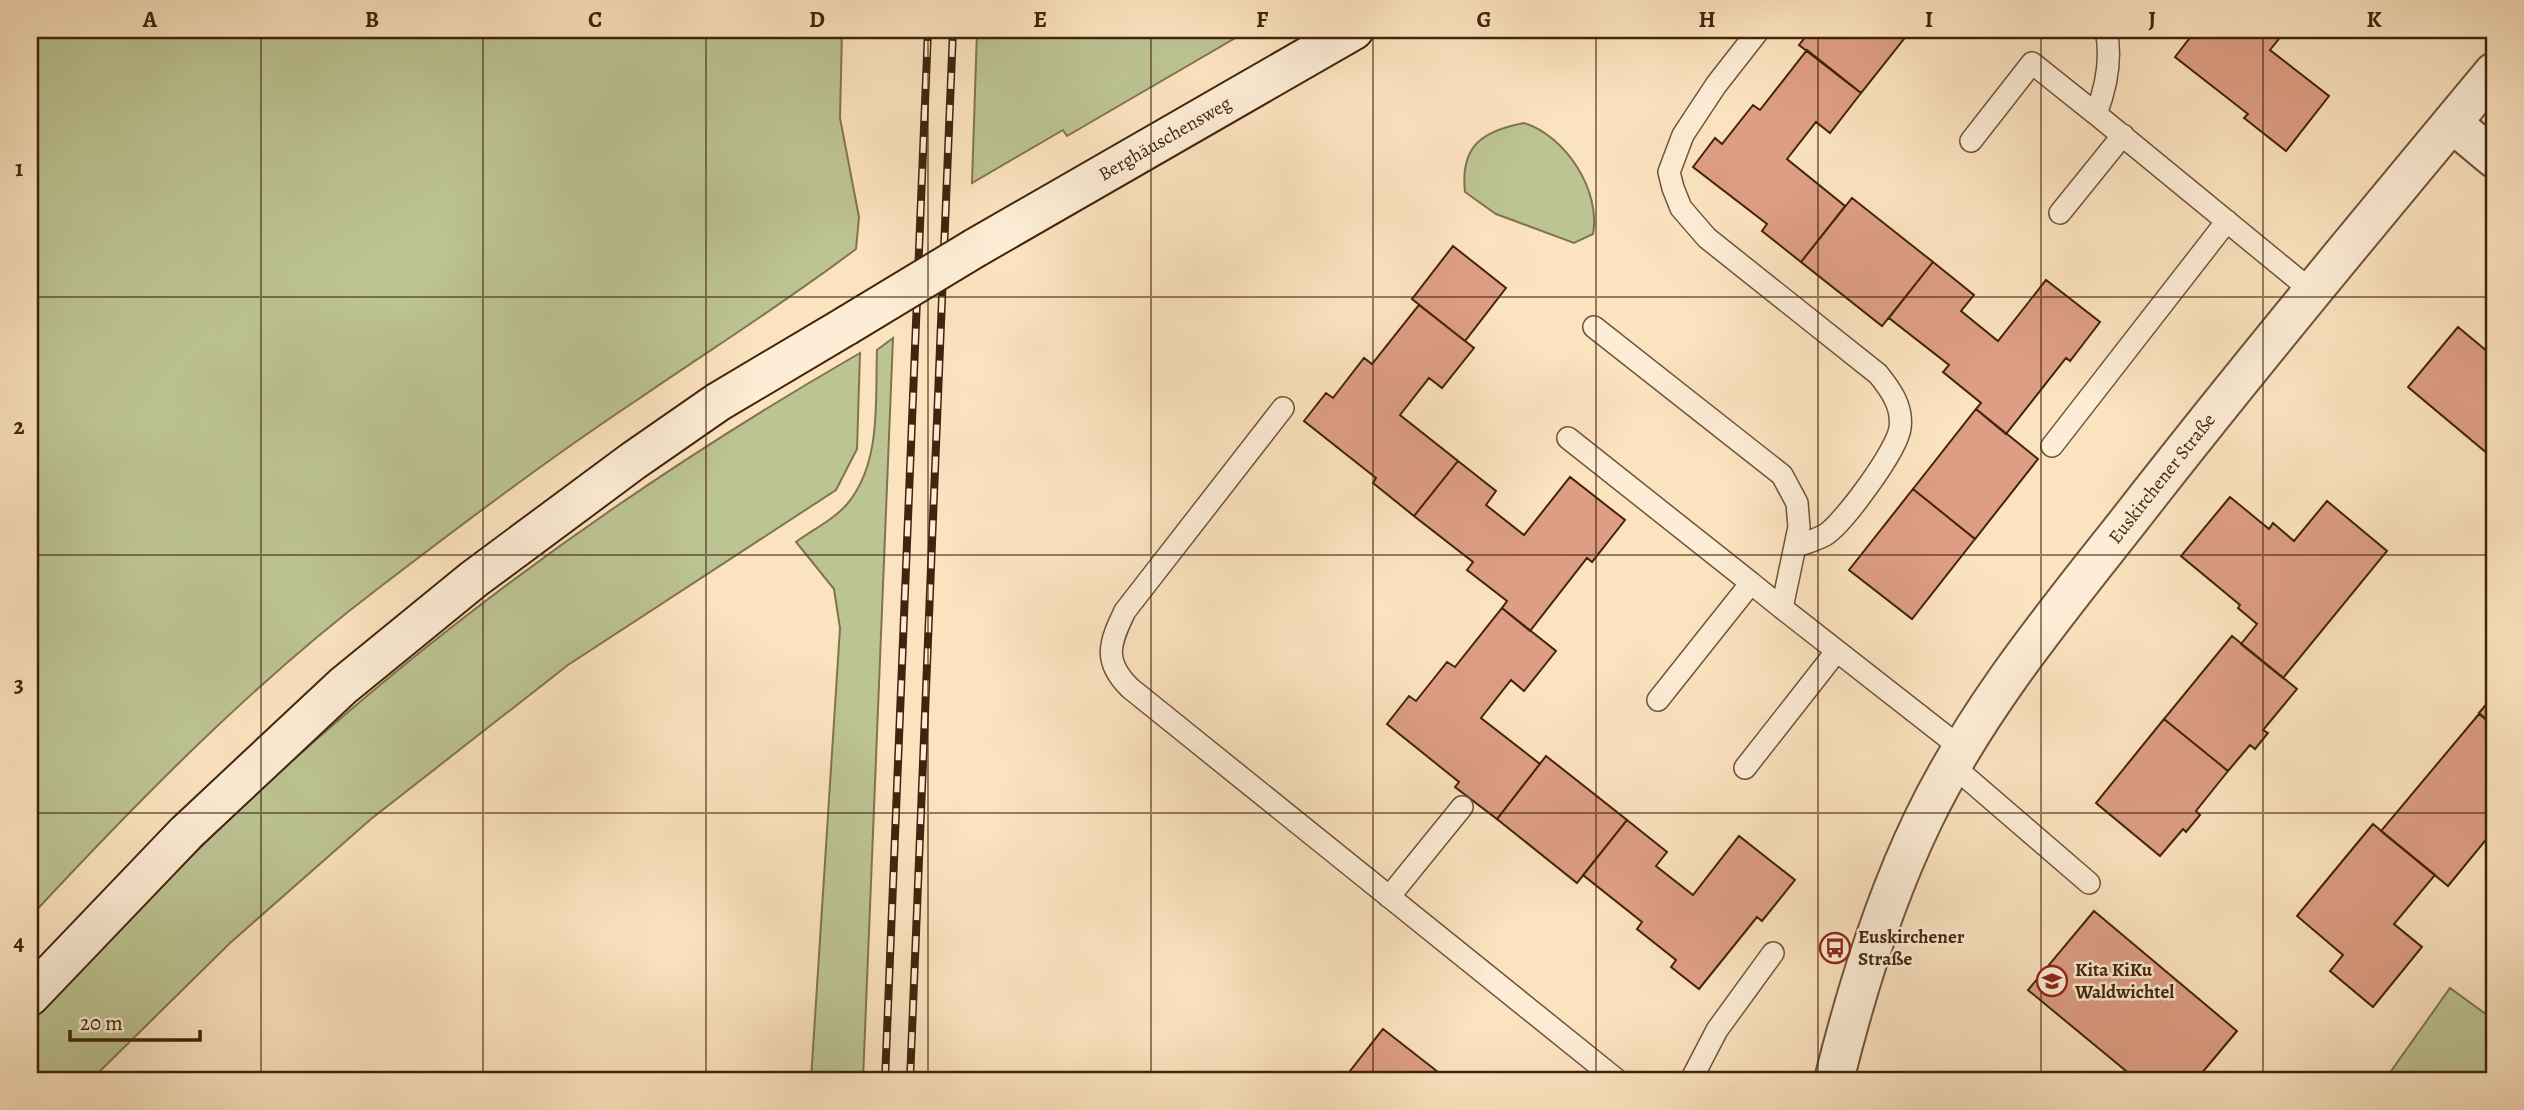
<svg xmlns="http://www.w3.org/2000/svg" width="2524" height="1110" font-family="Alegreya,serif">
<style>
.green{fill:#bdc494;stroke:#80744f;stroke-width:2}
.building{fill:#de9e85;stroke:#42240a;stroke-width:2}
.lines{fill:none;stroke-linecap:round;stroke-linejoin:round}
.lane-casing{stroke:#705438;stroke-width:24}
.street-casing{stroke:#705438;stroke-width:42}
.secondary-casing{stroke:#42240a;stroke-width:42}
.lane{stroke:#fdedd6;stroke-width:21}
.street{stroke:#fdedd6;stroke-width:38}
.secondary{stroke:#fdedd6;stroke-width:38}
.rail-casing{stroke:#42240a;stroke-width:8}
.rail{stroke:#fdedd6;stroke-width:5;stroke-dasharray:16;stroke-linecap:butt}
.secondary-bridge-casing{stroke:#42240a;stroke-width:42;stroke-linecap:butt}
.secondary-bridge{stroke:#fdedd6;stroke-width:38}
.grid{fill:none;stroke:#42240a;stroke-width:2;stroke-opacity:0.55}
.labels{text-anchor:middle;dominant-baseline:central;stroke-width:5;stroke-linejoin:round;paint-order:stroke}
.street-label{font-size:19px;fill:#42240a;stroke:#fdedd6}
.poi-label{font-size:19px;font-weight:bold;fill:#42240a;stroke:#fdedd6;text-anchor:start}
.neatline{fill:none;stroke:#42240a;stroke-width:2.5}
.grid-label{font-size:23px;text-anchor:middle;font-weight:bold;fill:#42240a}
</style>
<rect width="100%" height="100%" fill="#fce3c0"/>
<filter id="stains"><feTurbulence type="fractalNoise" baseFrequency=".00286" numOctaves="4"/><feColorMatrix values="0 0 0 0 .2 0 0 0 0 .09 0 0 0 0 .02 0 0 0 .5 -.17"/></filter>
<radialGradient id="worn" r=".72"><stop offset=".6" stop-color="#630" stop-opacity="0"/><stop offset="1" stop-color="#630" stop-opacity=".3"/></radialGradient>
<path class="green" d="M30,30H842L840,118L859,217L856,249C786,302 713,348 640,398C551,457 465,522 380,587C252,684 139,800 30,917Z
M977,30H1017L1018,33L1023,30H1249L1067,136L1063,130L972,183Z
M1524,123C1566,136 1601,191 1593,234L1574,243L1496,214L1465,192C1460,146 1482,131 1524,123Z
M893,338L863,1080H811L840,628L834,589L796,542C812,530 835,519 848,503C882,461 875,400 877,350Z
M860,353L857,449L836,490L568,665L371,819L230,943L91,1080H30V1024C88,963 146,901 206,842C401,651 624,489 860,353Z
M2450,988L2494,1020V1080H2397L2389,1074Z"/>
<path class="building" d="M1811,30H1911L1861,93L1799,45Z
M2196,30L2205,33L2207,30H2286L2270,50L2329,96L2286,151L2244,118L2248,114L2175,57Z
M1807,50L1861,93L1830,133L1816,122L1787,159L1845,206L1801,262L1762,231L1767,224L1693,167L1715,138L1722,144L1753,105L1760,110Z
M1852,198L1933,262L1882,326L1801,262Z
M1453,246L1506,288L1465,341L1412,299Z
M1933,262L1974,295L1961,311L1998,341L2046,280L2100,322L2070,361L2066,358L2006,434L1976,409L1981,403L1943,372L1949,365L1889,318Z
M1419,305L1474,348L1442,388L1429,378L1400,415L1458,461L1414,516L1373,483L1376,478L1304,421L1326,393L1333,398L1364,358L1372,364Z
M2458,327L2494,357V459L2408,387Z
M1976,409L2038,459L1975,539L1913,489Z
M1458,461L1496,491L1486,505L1524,535L1570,477L1625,520L1592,562L1587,558L1530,631L1502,608L1507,601L1467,570L1473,562L1414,516Z
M1913,489L1975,539L1912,619L1849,570Z
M2230,497L2269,529L2273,523L2294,541L2327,501L2387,551L2283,678L2241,644L2257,624L2238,608L2240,605L2181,556Z
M1502,608L1556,651L1524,691L1511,680L1481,718L1540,764L1497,819L1455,787L1459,782L1387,724L1409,696L1416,701L1447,662L1455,667Z
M2232,636L2297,689L2263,730L2268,733L2255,749L2250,745L2228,771L2164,719Z
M2494,695V726L2479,713Z
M2479,714L2494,726V830L2448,886L2381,831Z
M2164,719L2228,771L2196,811L2200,815L2186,832L2183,829L2160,856L2096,803Z
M1546,756L1627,820L1577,883L1497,819Z
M1627,820L1667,852L1656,866L1693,895L1739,836L1795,880L1762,921L1757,917L1699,989L1671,967L1676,960L1637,929L1642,922L1583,875Z
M2373,824L2435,875L2394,924L2422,947L2373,1007L2330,971L2343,955L2297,916Z
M2094,911L2237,1031L2196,1080H2137L2028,990Z
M1383,1029L1447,1079L1446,1080H1343Z"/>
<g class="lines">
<g class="lane-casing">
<path id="lane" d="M1759,30L1716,85L1683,135L1669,172L1673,188L1681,208L1707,238L1878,374C1891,390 1903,407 1900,428C1898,449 1843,524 1825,535C1816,540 1805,543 1795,547
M2106,30C2112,58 2106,88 2096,114L2313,292
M1971,141L2032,63L2096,114
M2060,213L2123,135
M1594,327L1782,475L1797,503L1799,527L1782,608L1961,748
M1283,408L1125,611C1110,642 1102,661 1130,688L1617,1080
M1568,438L1751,583
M2052,446L2227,221
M1658,700L1751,583L1782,608
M1952,765L2089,883
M1745,768L1836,652
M1389,897L1462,807
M1691,1080L1717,1030L1773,953"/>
</g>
<g class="street-casing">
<g id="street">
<path d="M2452,123L2494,158"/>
<path id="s1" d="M1834,1080C1856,991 1883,903 1923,820C1976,710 2052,618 2127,523C2246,370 2370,221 2494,72"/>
</g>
</g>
<g class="secondary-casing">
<g id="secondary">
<path id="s2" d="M975,248L1354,30"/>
<path d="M30,996L186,833L343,686L474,579L633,461L718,402L846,326"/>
</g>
</g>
<use href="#lane" class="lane"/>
<use href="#street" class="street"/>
<use href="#secondary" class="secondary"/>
<g class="rail-casing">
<path id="rail" d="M885,1080L928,30
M910,1080L953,30"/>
</g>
<use href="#rail" class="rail"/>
<g class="secondary-bridge-casing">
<path id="secondary-bridge" d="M846,326L975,248"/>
</g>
<use href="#secondary-bridge" class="secondary-bridge"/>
</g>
<path class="grid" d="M261,30V1080M483,30V1080M706,30V1080M928,30V1080M1151,30V1080M1373,30V1080M1596,30V1080M1818,30V1080M2041,30V1080M2263,30V1080M30,297H2494M30,555H2494M30,813H2494"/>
<defs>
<g id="bus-ring" transform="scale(1.575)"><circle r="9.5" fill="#fdedd6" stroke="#8f2418" stroke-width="1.5"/><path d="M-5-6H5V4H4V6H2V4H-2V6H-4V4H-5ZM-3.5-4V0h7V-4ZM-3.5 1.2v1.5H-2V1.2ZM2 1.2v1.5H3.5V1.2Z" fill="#8f2418"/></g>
<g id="school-ring" transform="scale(1.575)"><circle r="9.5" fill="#fdedd6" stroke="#8f2418" stroke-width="1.5"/><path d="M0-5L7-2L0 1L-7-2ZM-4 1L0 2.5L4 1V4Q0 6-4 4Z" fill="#8f2418"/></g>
</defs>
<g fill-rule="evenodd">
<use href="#bus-ring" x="1835" y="948"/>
<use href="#school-ring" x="2052" y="981"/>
</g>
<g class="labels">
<g class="street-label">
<text stroke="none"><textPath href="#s2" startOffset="219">Berghäuschensweg</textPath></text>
<text stroke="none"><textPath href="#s1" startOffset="693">Euskirchener Straße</textPath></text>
</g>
<g class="poi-label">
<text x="1858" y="937">Euskirchener<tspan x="1858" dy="22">Straße</tspan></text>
<text x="2075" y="970">Kita KiKu<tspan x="2075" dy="22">Waldwichtel</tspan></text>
</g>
</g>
<rect width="2524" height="1110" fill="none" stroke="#fce3c0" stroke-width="77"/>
<path d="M70 1030v10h130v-10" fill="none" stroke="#42240a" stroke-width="3.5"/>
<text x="80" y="1030" font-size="21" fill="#42240a" stroke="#fdedd6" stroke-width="5" paint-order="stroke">20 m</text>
<rect x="38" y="38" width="2448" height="1034" class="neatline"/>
<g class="grid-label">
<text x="150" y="27">A</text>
<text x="372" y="27">B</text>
<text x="595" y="27">C</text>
<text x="817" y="27">D</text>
<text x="1040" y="27">E</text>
<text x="1262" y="27">F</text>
<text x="1484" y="27">G</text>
<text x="1707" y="27">H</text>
<text x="1929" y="27">I</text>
<text x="2152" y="27">J</text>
<text x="2374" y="27">K</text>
<text x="19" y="176">1</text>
<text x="19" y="434">2</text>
<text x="19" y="692">3</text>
<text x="19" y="950">4</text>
</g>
<rect width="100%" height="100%" filter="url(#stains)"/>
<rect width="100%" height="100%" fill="url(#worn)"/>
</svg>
